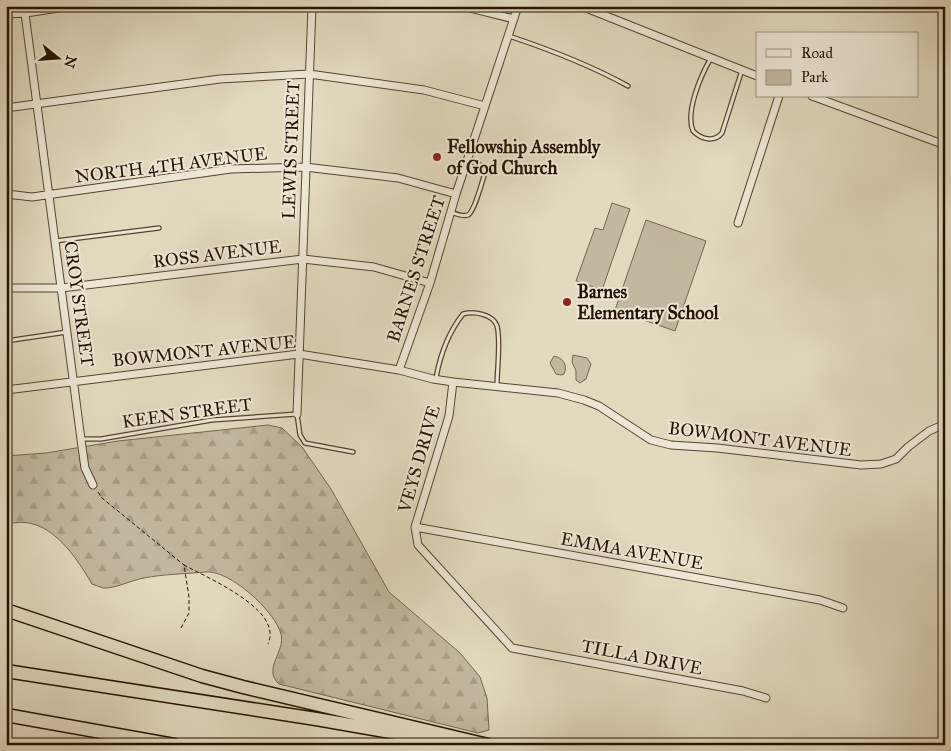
<svg xmlns="http://www.w3.org/2000/svg" width="951" height="751" font-family="'IM FELL Great Primer',serif">
<style>
.forest{fill:url(#forest-firs);stroke:#746550}
.park{fill:#c2b89f;stroke:#746550}
.lines{fill:none;stroke-linecap:round;stroke-linejoin:round}
.service-casing{stroke:#554431;stroke-width:5.5}
.minor-casing{stroke:#554431;stroke-width:9}
.motorway-casing{stroke:#261202;stroke-width:15}
.path{stroke:#261202;stroke-width:1;stroke-dasharray:4 2.5;stroke-linecap:butt}
.service{stroke:#ece7d5;stroke-width:3}
.minor{stroke:#ece7d5;stroke-width:7}
.motorway{stroke:#e2dabf;stroke-width:12}
.poi-dot{fill:#8f2418;stroke:#ece7d5;stroke-width:2}
.labels{text-anchor:middle;dominant-baseline:central;stroke-width:4;stroke-linejoin:round;paint-order:stroke}
.poi-label{font-size:18px;font-weight:bold;fill:#261202;stroke:#ece7d5;text-anchor:start}
.street-label{font-size:18px;fill:#261202;stroke:#ece7d5}
</style>
<defs>
<pattern id="forest-firs" width="22" height="20" patternUnits="userSpaceOnUse" patternTransform="scale(1.25)"><rect width="22" height="20" fill="#c2b89f"/><path d="M5 1l3.5 6h-7zM16 11l3.5 6h-7z" fill="#a79d87"/></pattern>
</defs>
<rect width="100%" height="100%" fill="#e2dabf"/>
<filter id="stains"><feTurbulence type="fractalNoise" baseFrequency=".004" numOctaves="4"/><feColorMatrix values="0 0 0 0 .2 0 0 0 0 .09 0 0 0 0 .02 0 0 0 .5 -.17"/></filter>
<radialGradient id="worn" r=".72"><stop offset=".6" stop-color="#630" stop-opacity="0"/><stop offset="1" stop-color="#630" stop-opacity=".3"/></radialGradient>
<path class="forest" d="M268,425L282,428L302,447L331,489L389,592L460,653L480,677L487,698L489,730L478,733L279,684C262,669 286,651 281,634C275,611 229,569 205,572C185,574 164,574 144,578C132,580 114,589 103,588C100,587 95,585 92,584C75,555 46,511 6,525V456L46,453L118,441Z"/>
<path class="park" d="M612,203L630,209L602,290L576,281L595,228L603,230Z
M646,220L706,241L675,331L615,310Z
M573,355L587,358L591,364L586,379L580,383L576,380V371L572,362Z
M554,356C563,358 568,365 564,374L561,375L556,374L550,363Z"/>
<g class="lines">
<g class="service-casing">
<path id="service" d="M509,36C551,50 590,65 628,86
M711,58C701,75 685,112 693,131C701,139 714,143 722,133L742,70
M451,212C456,214 463,217 468,215C475,211 482,181 485,173V167L468,160
M55,241L159,228
M6,341L67,332
M436,378C440,356 448,333 463,314C474,311 493,314 497,326C501,340 497,370 497,385
M82,439H101L212,420L297,414L300,435L305,443L353,452"/>
</g>
<g class="minor-casing">
<path id="minor" d="M24,6L82,447L85,468L93,485
M462,6L514,19
M581,6L757,76
M6,14L26,13L72,6
M812,96L945,145
M6,108L220,79L309,74L424,90L485,106
M6,194L32,197L231,169L305,167L398,178L456,194
M738,223L779,96
M6,288H61L303,259L374,267L430,283
M399,370L430,283L456,194L518,6
M453,382L558,393L584,400L599,406L651,440L671,445L717,448L861,465L881,464L896,459L908,447L929,431L945,424
M6,390L299,354L399,370L433,379L453,382L449,416L415,527L418,545L512,648L743,691L766,698
M297,414L312,6
M415,527L820,600L843,608"/>
</g>
<g class="motorway-casing">
<path id="motorway" d="M6,610L202,676L243,687L488,745
M6,671L316,719L431,739
M6,715L174,745"/>
</g>
<path class="path" d="M98,492L102,498L184,565
M181,628L189,613V597L184,565C206,577 269,604 270,633C271,636 269,641 268,644"/>
<use href="#service" class="service"/>
<use href="#minor" class="minor"/>
<use href="#motorway" class="motorway"/>
</g>
<g class="poi-dot">
<circle cx="437" cy="157" r="5"/>
<circle cx="567" cy="302" r="5"/>
</g>
<g class="labels">
<g class="poi-label">
<text x="447" y="147">Fellowship Assembly<tspan x="447" dy="21">of God Church</tspan></text>
<text x="577" y="292">Barnes<tspan x="577" dy="21">Elementary School</tspan></text>
</g>
<g class="street-label">
<text transform="translate(291 150) rotate(-88)">LEWIS STREET</text>
<text transform="translate(171 165) rotate(-7)">NORTH 4TH AVENUE</text>
<text transform="translate(217 254) rotate(-7)">ROSS AVENUE</text>
<text transform="translate(416 269) rotate(-72)">BARNES STREET</text>
<text transform="translate(79 304) rotate(82)">CROY STREET</text>
<text transform="translate(204 351) rotate(-6)">BOWMONT AVENUE</text>
<text transform="translate(187 413) rotate(-8)">KEEN STREET</text>
<text transform="translate(760 439) rotate(7)">BOWMONT AVENUE</text>
<text transform="translate(419 459) rotate(-74)">VEYS DRIVE</text>
<text transform="translate(632 551) rotate(10)">EMMA AVENUE</text>
<text transform="translate(642 657) rotate(11)">TILLA DRIVE</text>
</g>
</g>
<rect width="951" height="751" fill="none" stroke="#e2dabf" stroke-width="25"/>
<rect x="8" y="8" width="936" height="736" fill="none" stroke="#261202" stroke-width="2.5"/>
<rect x="12" y="12" width="926" height="726" fill="none" stroke="#261202"/>
<rect x="756" y="32" width="162" height="65" fill="#ece7d5" stroke="#9d9281"/>
<rect x="766" y="49" width="25" height="8" fill="#ece7d5" stroke="#9d9281"/>
<text x="801" y="58" font-size="15" fill="#261202">Road</text>
<rect x="766" y="70" width="25" height="15" fill="#c2b89f" stroke="#9d9281"/>
<text x="801" y="82" font-size="15" fill="#261202">Park</text>
<g transform="translate(58 58) rotate(107)" stroke="#ece7d5" stroke-width="4" paint-order="stroke">
<path d="M0-4L9 19L0 12L-9 19Z" fill="#261202"/>
<text y="-8" font-size="14" font-weight="bold" text-anchor="middle" fill="#261202">N</text>
</g>
<rect width="100%" height="100%" filter="url(#stains)"/>
<rect width="100%" height="100%" fill="url(#worn)"/>
</svg>
